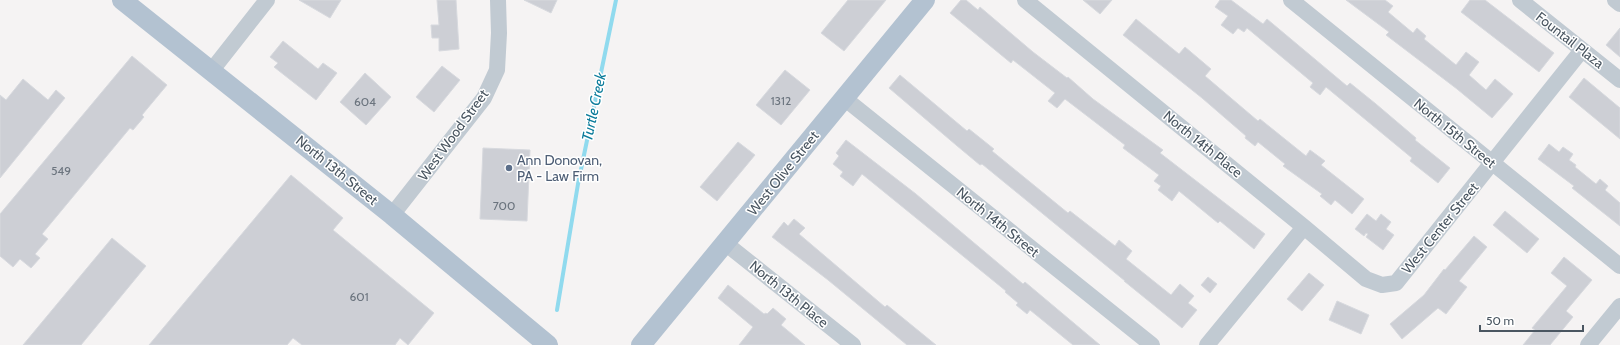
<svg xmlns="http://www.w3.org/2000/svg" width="1620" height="345" font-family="Cabin,sans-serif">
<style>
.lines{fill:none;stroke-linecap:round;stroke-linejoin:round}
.stream{stroke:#90daee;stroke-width:4}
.building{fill:#cdcfd5;stroke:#d7d9de}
.minor{stroke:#c1cad2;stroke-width:16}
.major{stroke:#b3c2d1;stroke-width:20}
.service-dot{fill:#5c6f8a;stroke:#fff;stroke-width:1.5}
.labels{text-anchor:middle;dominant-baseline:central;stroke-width:3;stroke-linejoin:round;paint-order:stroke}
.number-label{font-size:12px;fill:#6b747e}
.street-label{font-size:14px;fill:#4a5661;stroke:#fff}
.service-label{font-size:14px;fill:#4e5e75;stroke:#fff;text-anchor:start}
.water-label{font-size:15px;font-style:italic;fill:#0c7c9b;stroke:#fff}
</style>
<rect width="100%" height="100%" fill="#f5f3f3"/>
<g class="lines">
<path class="stream" d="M557,310L578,184L616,0"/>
</g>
<path class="building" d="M299,0H341L330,18Z
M437,0H456L459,49L439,51V38H432L431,25H439Z
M524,0H557L551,13Z
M848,0H886L844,51L821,33Z
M961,0H966L978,10L980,7L1033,52L1067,78L1068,77L1093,99L1163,150L1160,153L1265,234L1254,249L1220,221L1218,223L1179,191L1172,201L1158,190L1161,186L1154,181L1159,175L1123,148L1125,145L1065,99L1057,108L1048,101L1055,93L1013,60L1011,63L950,13Z
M1083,0H1112L1100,14Z
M1220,0H1231L1263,24L1267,19L1347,86L1350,83L1376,104L1416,138L1415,140L1450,168L1438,183L1410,161L1412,158L1326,87L1320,95L1310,87L1313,83L1247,28L1244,32L1238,28L1233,34L1221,25L1228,16L1215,7Z
M1346,0H1385L1393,6L1388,12L1413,33L1417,28L1426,36L1424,39L1456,65L1466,52L1479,62L1469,75L1486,90L1495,79L1513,94L1492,118L1457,89L1386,35L1389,32Z
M1470,0H1485L1554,53L1539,72L1461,12Z
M1136,19L1179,54L1185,47L1211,69L1205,76L1258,121L1260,119L1306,156L1310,150L1325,161L1321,165L1364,199L1352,214L1335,200L1331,205L1320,196L1322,194L1283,166L1285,164L1258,142L1255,146L1245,138L1246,136L1202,98L1123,35Z
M1620,28V57L1606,45Z
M283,41L318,69L323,63L337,73L316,100L274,67L278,63L270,57Z
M132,56L167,85L142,115L144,117L133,130L130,128L42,234L48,239L35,254L40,258L31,268L20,259L13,267L0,256V214Z
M442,66L460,80L434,112L416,97Z
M785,70L810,90L781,125L756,105Z
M365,73L391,97L366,125L340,102Z
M900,75L967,131L969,129L994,149L992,151L1068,213L1070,211L1115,246L1119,240L1132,251L1126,259L1171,295L1180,284L1194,296L1188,303L1197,310L1182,328L1124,281H1125L982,164L980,165L956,145L889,88Z
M1584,78L1620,108V139L1569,97Z
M23,79L48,100L56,90L65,98L0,178V95L6,100Z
M846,140L916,194L1023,284L1025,282L1100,345H1073L1030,310L1027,314L1016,305L1018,303L1005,292L1006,291L862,174L853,186L840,176L843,172L833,164L839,156L836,153Z
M738,142L755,155L717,201L700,187Z
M1549,144L1559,152L1563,147L1573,154L1569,160L1576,165L1575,167L1596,184L1600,179L1608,186L1605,190L1620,203V226L1572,188L1574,186L1538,159Z
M483,148L530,150L527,221L480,219Z
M291,175L343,218L333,230L434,313L408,345L400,338L395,345H302L293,338L287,345H149Z
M1505,211L1539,239L1527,253L1493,225Z
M1367,214L1376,221L1381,214L1391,222L1386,229L1394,235L1383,250L1366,237L1368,234L1366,233L1364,236L1355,229Z
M794,219L805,228L799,234L885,307L887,305L936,345H907L828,280L772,237L784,222L788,226Z
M1474,236L1487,247L1459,281L1467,287L1446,314L1438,308L1402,339L1390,324L1424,295L1444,269L1445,270Z
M112,238L146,266L81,345H23Z
M1564,257L1592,280L1566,311L1573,317L1550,345H1523L1535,330L1532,328L1567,286L1551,273Z
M1309,273L1324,285L1302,311L1287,299Z
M1208,277L1217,284L1210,293L1201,285Z
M728,285L764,314L766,313L767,314L773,308L786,319L781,325L805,345H739L753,327L718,298Z
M1337,301L1369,315L1361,334L1329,320Z"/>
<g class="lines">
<path class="minor" d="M1025,0L1304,227L1366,279L1382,285L1396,283L1582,50
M1291,0L1620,266
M1520,0L1620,80
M1615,0L1620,4
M212,70L267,0
M844,98L1152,345
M392,215L484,98L497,70L499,33L498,0
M725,243L853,345
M1207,345L1304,227
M1588,345L1620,306"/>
<path class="major" d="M122,0L392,215L548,345
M641,345L925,0"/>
</g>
<circle class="service-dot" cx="509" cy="168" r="4"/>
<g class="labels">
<g class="number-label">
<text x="781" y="100">1312</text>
<text x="365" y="101">604</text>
<text x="61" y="170">549</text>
<text x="504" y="205">700</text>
<text x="359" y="296">601</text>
</g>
<g class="street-label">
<text transform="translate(1570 40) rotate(38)">Fountail Plaza</text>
<text transform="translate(1455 133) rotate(39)">North 15th Street</text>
<text transform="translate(453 135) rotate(-54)">West Wood Street</text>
<text transform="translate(1203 144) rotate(39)">North 14th Place</text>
<text transform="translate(337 170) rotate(39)">North 13th Street</text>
<text transform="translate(783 173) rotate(-51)">West Olive Street</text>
<text transform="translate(998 222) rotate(39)">North 14th Street</text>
<text transform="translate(1440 228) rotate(-51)">West Center Street</text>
<text transform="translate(789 294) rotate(39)">North 13th Place</text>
</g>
<g class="service-label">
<text x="517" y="160">Ann Donovan,<tspan x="517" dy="16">PA - Law Firm</tspan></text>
</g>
<g class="water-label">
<text transform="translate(594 107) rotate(-78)">Turtle Creek</text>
</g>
</g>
<path d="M1480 325v6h103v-6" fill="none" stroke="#4a5661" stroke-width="2"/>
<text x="1486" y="325" font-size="12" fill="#4a5661" stroke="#ffffff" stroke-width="3" paint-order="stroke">50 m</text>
</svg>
